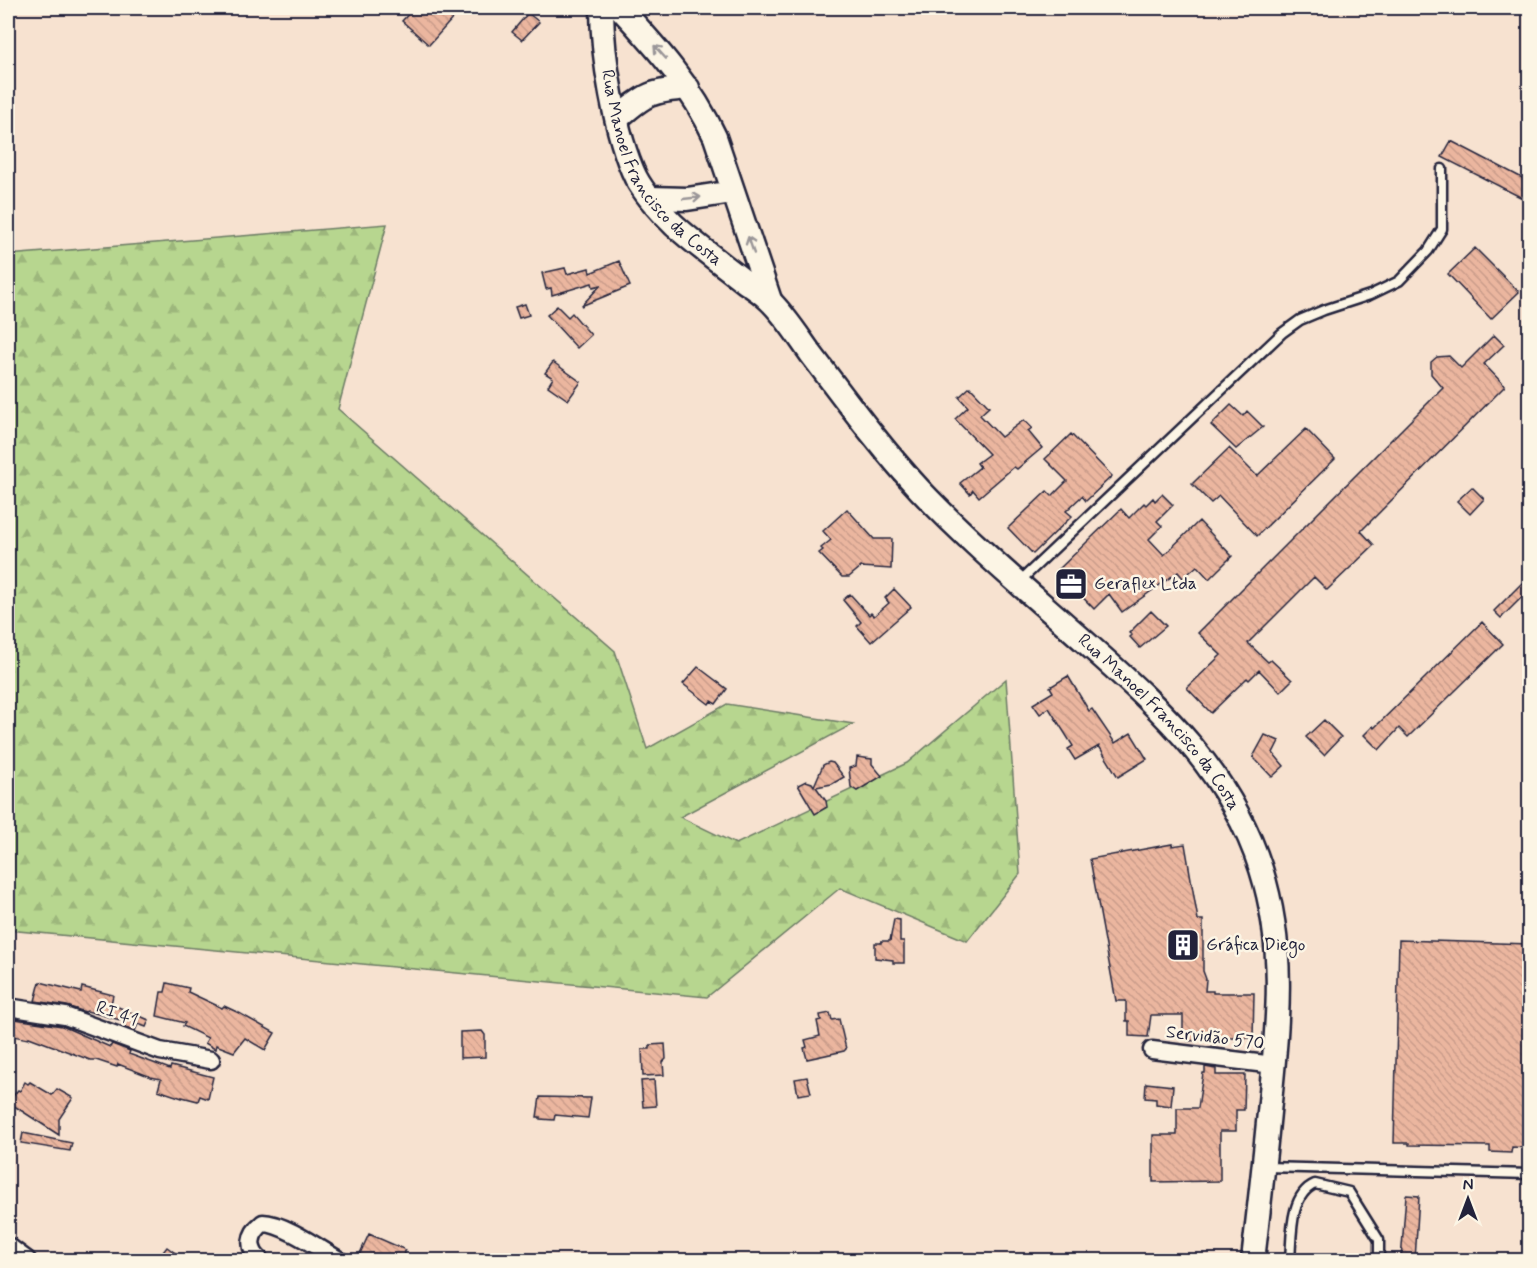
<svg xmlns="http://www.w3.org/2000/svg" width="1537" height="1268" font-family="Mynerve,sans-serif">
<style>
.forest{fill:url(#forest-firs);stroke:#6c7c65;stroke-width:1.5}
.building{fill:url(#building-back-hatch);stroke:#22223b;stroke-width:1.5}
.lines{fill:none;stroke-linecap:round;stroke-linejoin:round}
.lane-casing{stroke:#22223b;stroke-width:13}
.street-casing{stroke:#22223b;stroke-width:21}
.secondary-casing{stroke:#22223b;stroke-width:27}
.lane{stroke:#fcf5e5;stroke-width:8}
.street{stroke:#fcf5e5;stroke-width:16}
.secondary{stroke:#fcf5e5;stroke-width:22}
.oneway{stroke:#9a9698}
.labels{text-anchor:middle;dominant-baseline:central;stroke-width:5;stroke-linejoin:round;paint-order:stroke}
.street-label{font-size:18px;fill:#22223b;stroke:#fcf5e5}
.poi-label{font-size:18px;fill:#22223b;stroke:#fcf5e5;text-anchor:start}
</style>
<defs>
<pattern id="forest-firs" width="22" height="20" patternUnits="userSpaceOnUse" patternTransform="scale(1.5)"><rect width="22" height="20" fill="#b7d68f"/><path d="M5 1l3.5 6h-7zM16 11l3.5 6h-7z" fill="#9db77c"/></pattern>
<pattern id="building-back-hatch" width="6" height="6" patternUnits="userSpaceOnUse" patternTransform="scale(1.5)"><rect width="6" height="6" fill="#ebb69f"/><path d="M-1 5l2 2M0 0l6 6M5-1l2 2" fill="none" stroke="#c99c8a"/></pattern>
</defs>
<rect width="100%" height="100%" fill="#f7e2d0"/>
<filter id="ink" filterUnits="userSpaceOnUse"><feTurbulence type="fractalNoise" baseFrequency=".0167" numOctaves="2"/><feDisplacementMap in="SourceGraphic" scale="12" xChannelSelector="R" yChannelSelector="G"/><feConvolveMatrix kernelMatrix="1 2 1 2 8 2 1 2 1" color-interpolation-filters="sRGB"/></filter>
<g filter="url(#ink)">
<path class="forest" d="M387,224L338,409L615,651L647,749L727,704L853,724L680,817L736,844L907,763L1006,679L1020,874L967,941L840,888L707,997L8,930V255Z"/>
<path class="building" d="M414,8H462L429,45L402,21Z
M528,13L539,22L522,40L512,32Z
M1451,141L1530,182V202L1442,157Z
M1475,248L1519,292L1491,319L1448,274Z
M619,261L630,286L581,306L601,285L593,287L592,283L552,295L551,288L546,289L542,273L565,268L567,274L589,268L590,273Z
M525,304L529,315L519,318L515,307Z
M557,306L568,317L572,313L591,335L577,348L547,315Z
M1494,335L1504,345L1484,364L1505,386L1361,531L1374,545L1327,590L1314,577L1248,643L1268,662L1271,660L1292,680L1280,692L1259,670L1249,680L1247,678L1211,713L1187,688L1221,655L1198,633L1443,388L1431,374V362L1437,357L1449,356L1461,368Z
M553,362L581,382L568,400L548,386L553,378L545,373Z
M970,387L989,407L980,415L1001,437L1024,420L1032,428L1028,431L1042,448L1017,469L1014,467L979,497L973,490L970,494L960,483L980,467L977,463L989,454L955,419L968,407L959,397Z
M1231,405L1243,416L1247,411L1263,427L1236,449L1211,425Z
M1306,429L1335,459L1257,536L1219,496L1211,503L1192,484L1229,448L1257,476Z
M1071,434L1112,476L1086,501L1082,496L1066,511L1072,516L1033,554L1008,528L1047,491L1052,496L1067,481L1045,459Z
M1472,487L1484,499L1470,514L1457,501Z
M1162,494L1173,505L1157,521L1162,526L1149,539L1164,555L1199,521L1232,556L1209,579L1197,566L1183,578L1178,572L1122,612L1109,594L1094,609L1057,571L1121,509L1129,518L1144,503L1146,505L1153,498L1155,501Z
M847,509L874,539H892L891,569L861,567L849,577H842L819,553L823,550L821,548L831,540L823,531Z
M1522,583L1529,590L1501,618L1494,611Z
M894,589L911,607L871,642L857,626L861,622L843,600L850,594L869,615L871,613L874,616L889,603L885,598Z
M1151,611L1166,626L1140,648L1130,637L1132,635L1129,633Z
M1482,622L1503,644L1408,737L1399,728L1379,750L1364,735L1373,726L1374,728Z
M698,667L727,689L716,704L711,701L709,704L683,684Z
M1068,676L1089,711L1092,709L1115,743L1131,733L1147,759L1118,777L1099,746L1075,760L1068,749L1073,746L1049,708L1040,714L1033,704L1053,692L1050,687Z
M1324,720L1341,737L1324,755L1306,737Z
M1265,735L1279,741L1273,753L1284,766L1272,777L1253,757Z
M857,757L872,759V764L882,776L857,791L851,787L849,768L856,766Z
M829,762L833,763L844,777L832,784L816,787L826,801L827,807L815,814L798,785L806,781L812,783L814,786L823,765Z
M1172,844V846L1185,844L1198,920H1203V971L1206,979L1205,991H1213V993H1254L1253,1038H1202V1040L1188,1041V1038H1183V1015H1151L1148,1037L1129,1036V1021H1126V1001H1116L1090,859Z
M894,919L900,920V941H904V963H893V960L875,958V943H881V941H890Z
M1399,940L1530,944V1148L1512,1147L1511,1153L1490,1152V1146L1409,1145V1143H1394Z
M40,982L81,992L82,987L113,995L111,1004L149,1020L146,1027L138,1024L135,1031L122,1026L124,1021L87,1011L85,1012L67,1006L35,1001Z
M167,983L189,988L188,992L222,1008L224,1006L239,1013L275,1033L265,1050L245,1038L234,1052L216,1045L215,1049L205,1043L208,1038L183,1026L185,1023L157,1016L161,992H165Z
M830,1013L832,1020L839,1019L846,1049L844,1051L807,1059L804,1048L807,1047L805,1040L820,1036L817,1021L821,1020L820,1015Z
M8,1018L62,1026L110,1047L112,1044L130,1051L129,1054L170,1069L171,1066L213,1077L208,1099L200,1096L198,1101L182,1097V1098L158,1090L161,1079L151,1077L118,1064L117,1067L96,1060H90L29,1037L28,1039L8,1035Z
M482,1031L485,1035V1057L460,1058V1032Z
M665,1044L666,1059L663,1062L664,1075L643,1076L642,1049H650V1045Z
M1205,1067L1216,1069V1075H1245L1244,1110H1236V1131H1220V1181L1153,1182V1135H1177V1108H1198L1203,1073H1205Z
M807,1077L811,1093L798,1095L795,1079Z
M654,1080L656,1106L643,1107L641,1081Z
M25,1082L28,1084L30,1082L52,1095L57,1089L73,1098L59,1119V1135L8,1102L18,1090L20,1091Z
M1146,1083L1173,1086L1171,1106L1156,1104V1099L1145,1098Z
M540,1097L591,1098L588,1118L555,1115L554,1120L540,1119V1117H537Z
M23,1133L72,1143L70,1151L21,1143Z
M1406,1195L1419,1196L1415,1260H1401Z
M369,1234L406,1250L400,1260H357Z
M167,1247L185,1260H166L160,1256Z"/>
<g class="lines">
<g class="lane-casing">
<path id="lane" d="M1019,582L1282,333L1300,320L1324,310L1370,295L1399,281L1428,251L1442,229V169
M1266,1167L1530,1174
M1290,1260C1292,1237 1289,1195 1315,1184L1349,1192L1379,1240V1260"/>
</g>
<g class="street-casing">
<path id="street" d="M8,1007L65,1016L160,1051L211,1060
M1152,1050L1274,1065
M8,1246L27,1260
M260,1260C247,1248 249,1234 263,1223C283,1223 320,1249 339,1260"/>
</g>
<g class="secondary-casing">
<g id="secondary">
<path id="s1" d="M602,8C602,55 615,135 636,178C645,195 660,211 674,225C696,245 721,263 745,282C753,287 762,293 769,300C785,315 798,336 811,354C846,400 880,447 920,490C974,547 1035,597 1093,649C1166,714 1230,773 1261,869C1286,948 1278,1021 1270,1102C1265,1155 1259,1208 1253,1260"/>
<path d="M620,8C657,48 692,87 715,137L770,300"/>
<path d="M617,119C645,94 651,91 688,88"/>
<path d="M650,198L687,199L733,192"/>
</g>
</g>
<use href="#lane" class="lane"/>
<use href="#street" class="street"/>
<use href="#secondary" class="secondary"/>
</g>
<defs><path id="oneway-shaft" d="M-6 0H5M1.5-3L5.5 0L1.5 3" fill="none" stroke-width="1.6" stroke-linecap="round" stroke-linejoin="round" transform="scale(1.5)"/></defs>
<g class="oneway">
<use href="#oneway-shaft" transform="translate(660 52) rotate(-132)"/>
<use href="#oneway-shaft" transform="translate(692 198) rotate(-6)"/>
<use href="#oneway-shaft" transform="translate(751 245) rotate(-109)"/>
</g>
</g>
<defs>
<g id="office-square" transform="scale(1.725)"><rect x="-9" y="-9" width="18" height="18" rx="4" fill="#22223b" stroke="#fcf5e5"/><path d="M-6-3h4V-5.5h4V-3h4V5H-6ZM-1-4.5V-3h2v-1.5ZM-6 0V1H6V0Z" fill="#fff"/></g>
<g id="building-square" transform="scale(1.725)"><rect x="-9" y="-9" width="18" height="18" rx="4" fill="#22223b" stroke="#fcf5e5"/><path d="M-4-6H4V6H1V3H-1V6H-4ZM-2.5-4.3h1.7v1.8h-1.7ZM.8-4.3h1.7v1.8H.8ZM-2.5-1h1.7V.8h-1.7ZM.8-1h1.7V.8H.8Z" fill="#fff"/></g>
</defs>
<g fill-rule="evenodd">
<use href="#office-square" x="1071" y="584"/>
<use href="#building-square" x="1183" y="945"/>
</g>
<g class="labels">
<g class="street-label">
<text stroke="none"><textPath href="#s1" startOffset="178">Rua Manoel Francisco da Costa</textPath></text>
<text stroke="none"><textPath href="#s1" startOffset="933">Rua Manoel Francisco da Costa</textPath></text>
<text transform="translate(117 1014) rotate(21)">RI 41</text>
<text transform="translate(1215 1038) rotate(7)">Servidão 570</text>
</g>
<g class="poi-label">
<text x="1094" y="584">Geraflex Ltda</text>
<text x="1206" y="945">Gráfica Diego</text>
</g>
</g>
<rect width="1537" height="1268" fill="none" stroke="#fcf5e5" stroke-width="30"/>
<rect x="15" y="15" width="1507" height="1238" fill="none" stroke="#22223b" stroke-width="2" filter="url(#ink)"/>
<g transform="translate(1468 1199)" stroke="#fcf5e5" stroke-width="4.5" paint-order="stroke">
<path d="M0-4.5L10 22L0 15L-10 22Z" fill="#22223b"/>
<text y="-9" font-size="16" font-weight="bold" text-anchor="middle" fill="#22223b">N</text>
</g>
</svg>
